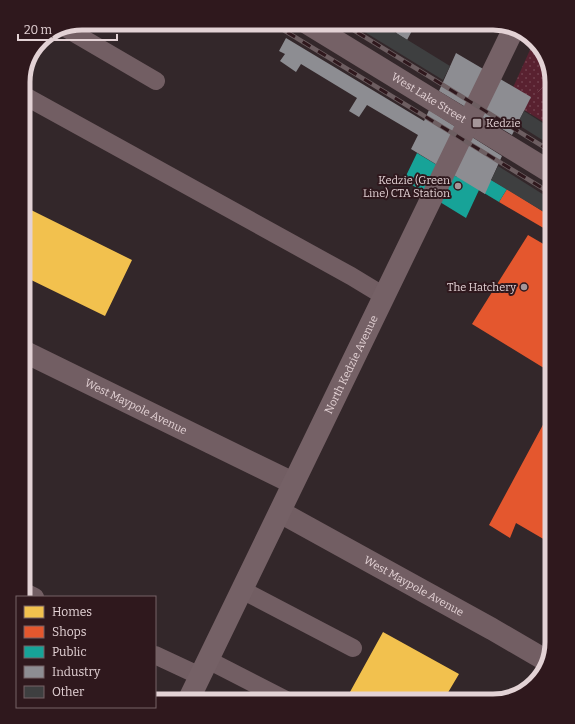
<svg xmlns="http://www.w3.org/2000/svg" width="575" height="724" font-family="Bitter,serif">
<style>
.park{fill:url(#park-dots)}
.garden{fill:url(#garden-furrows)}
.homes{fill:#f2c14e}
.shops{fill:#e4572e}
.public{fill:#17a398}
.industry{fill:#8d8d92}
.building{fill:#3e3f40}
.lines{fill:none;stroke-linecap:round;stroke-linejoin:round}
.lane{stroke:#725e63;stroke-width:18}
.street{stroke:#725e63;stroke-width:22}
.secondary{stroke:#756166;stroke-width:22}
.rail-casing{stroke:#6d5e61;stroke-width:4.5}
.rail{stroke:#2f181d;stroke-width:3;stroke-dasharray:9;stroke-linecap:butt}
.poi-dot{fill:#a59699;stroke:#2f181d;stroke-width:1.5}
.labels{text-anchor:middle;dominant-baseline:central;stroke-width:4;stroke-linejoin:round;paint-order:stroke}
.street-label{font-size:11px;fill:#e3d2d5;stroke:#2f181d}
.poi-label{font-size:11px;fill:#e3d2d5;stroke:#2f181d;text-anchor:end}
.rim{fill:none;stroke:#e3d2d5;stroke-width:5}
</style>
<defs>
<pattern id="park-dots" width="8" height="8" patternUnits="userSpaceOnUse"><rect width="8" height="8" fill="#592130"/><path d="M2 2h.1M6 6h.1" fill="none" stroke="#71404d" stroke-width="1.8" stroke-linecap="round"/></pattern>
<pattern id="garden-furrows" width="10" height="10" patternUnits="userSpaceOnUse"><rect width="10" height="10" fill="#592130"/><path d="M-1 1l2-2M0 10L10 0M9 11l2-2" fill="none" stroke="#71404d"/></pattern>
</defs>
<rect width="100%" height="100%" fill="#33272a"/>
<path class="park" d="M534,41L542,49L552,81V127L511,102V92Z"/>
<path class="garden" d="M548,69L552,81V101L537,92Z"/>
<path class="homes" d="M23,206L132,260L105,316L23,276Z
M383,632L459,674L443,701H345Z"/>
<path class="shops" d="M507,189L552,217V233L499,202Z
M528,235L552,249V373L472,324Z
M552,408V544L516,523L510,538L489,525Z"/>
<path class="public" d="M417,153L457,177L462,167L467,166L507,189L499,202L479,190L466,218L404,180Z"/>
<path class="industry" d="M402,23H407L414,27L407,40L396,33Z
M286,38L424,121L429,110L502,156L485,194L411,149L418,135L367,105L359,117L349,111L357,98L301,64L296,72L280,61L285,54L279,51Z
M456,53L531,97L512,135L439,91Z"/>
<path class="building" d="M350,23H380L450,66L443,80Z
M524,111L552,129V146L517,124Z
M498,166L552,200V217L491,180Z"/>
<g class="lines">
<path class="lane" d="M67,29L156,81
M23,95L351,276L384,296
M242,590L353,648
M23,591L35,597
M155,655L200,676
M208,660L288,701"/>
<g class="street">
<path id="s1" d="M23,351L293,483"/>
<path id="s2" d="M280,512L492,629L547,661"/>
</g>
<g class="secondary">
<path id="s3" d="M307,23L552,173"/>
<path id="s4" d="M188,701L514,28"/>
</g>
<g class="rail-casing">
<path id="rail" d="M272,23L552,194
M342,23L552,152"/>
</g>
<use href="#rail" class="rail"/>
</g>
<g class="poi-dot">
<rect x="472" y="118" width="10" height="10" rx="2"/>
<circle cx="458" cy="186" r="4"/>
<circle cx="524" cy="287" r="4"/>
</g>
<g class="labels">
<g class="street-label">
<text stroke="none"><textPath href="#s3" startOffset="143">West Lake Street</textPath></text>
<text stroke="none"><textPath href="#s4" startOffset="374">North Kedzie Avenue</textPath></text>
<text stroke="none"><textPath href="#s1" startOffset="126">West Maypole Avenue</textPath></text>
<text stroke="none"><textPath href="#s2" startOffset="153">West Maypole Avenue</textPath></text>
</g>
<g class="poi-label">
<text x="486" y="123" text-anchor="start">Kedzie</text>
<text x="450" y="180">Kedzie (Green<tspan x="450" dy="13">Line) CTA Station</tspan></text>
<text x="516" y="287">The Hatchery</text>
</g>
</g>
<path d="M0 0H575V724H0ZM82 30H493A52 52 0 0 1 545 82V642A52 52 0 0 1 493 694H82A52 52 0 0 1 30 642V82A52 52 0 0 1 82 30Z" fill="#2f181d" fill-rule="evenodd"/>
<path class="rim" d="M82 30H493A52 52 0 0 1 545 82V642A52 52 0 0 1 493 694H82A52 52 0 0 1 30 642V82A52 52 0 0 1 82 30Z"/>
<rect x="16" y="596" width="140" height="112" fill="#2f181d" stroke="#776267"/>
<rect x="24" y="606" width="20" height="12" fill="#f2c14e" stroke="#776267"/>
<text x="52" y="616" font-size="12" fill="#e3d2d5">Homes</text>
<rect x="24" y="626" width="20" height="12" fill="#e4572e" stroke="#776267"/>
<text x="52" y="636" font-size="12" fill="#e3d2d5">Shops</text>
<rect x="24" y="646" width="20" height="12" fill="#17a398" stroke="#776267"/>
<text x="52" y="656" font-size="12" fill="#e3d2d5">Public</text>
<rect x="24" y="666" width="20" height="12" fill="#8d8d92" stroke="#776267"/>
<text x="52" y="676" font-size="12" fill="#e3d2d5">Industry</text>
<rect x="24" y="686" width="20" height="12" fill="#3e3f40" stroke="#776267"/>
<text x="52" y="696" font-size="12" fill="#e3d2d5">Other</text>
<path d="M18 34v6h99v-6" fill="none" stroke="#e3d2d5" stroke-width="2"/>
<text x="24" y="34" font-size="12" fill="#e3d2d5" stroke="#2f181d" stroke-width="3" paint-order="stroke">20 m</text>
</svg>
